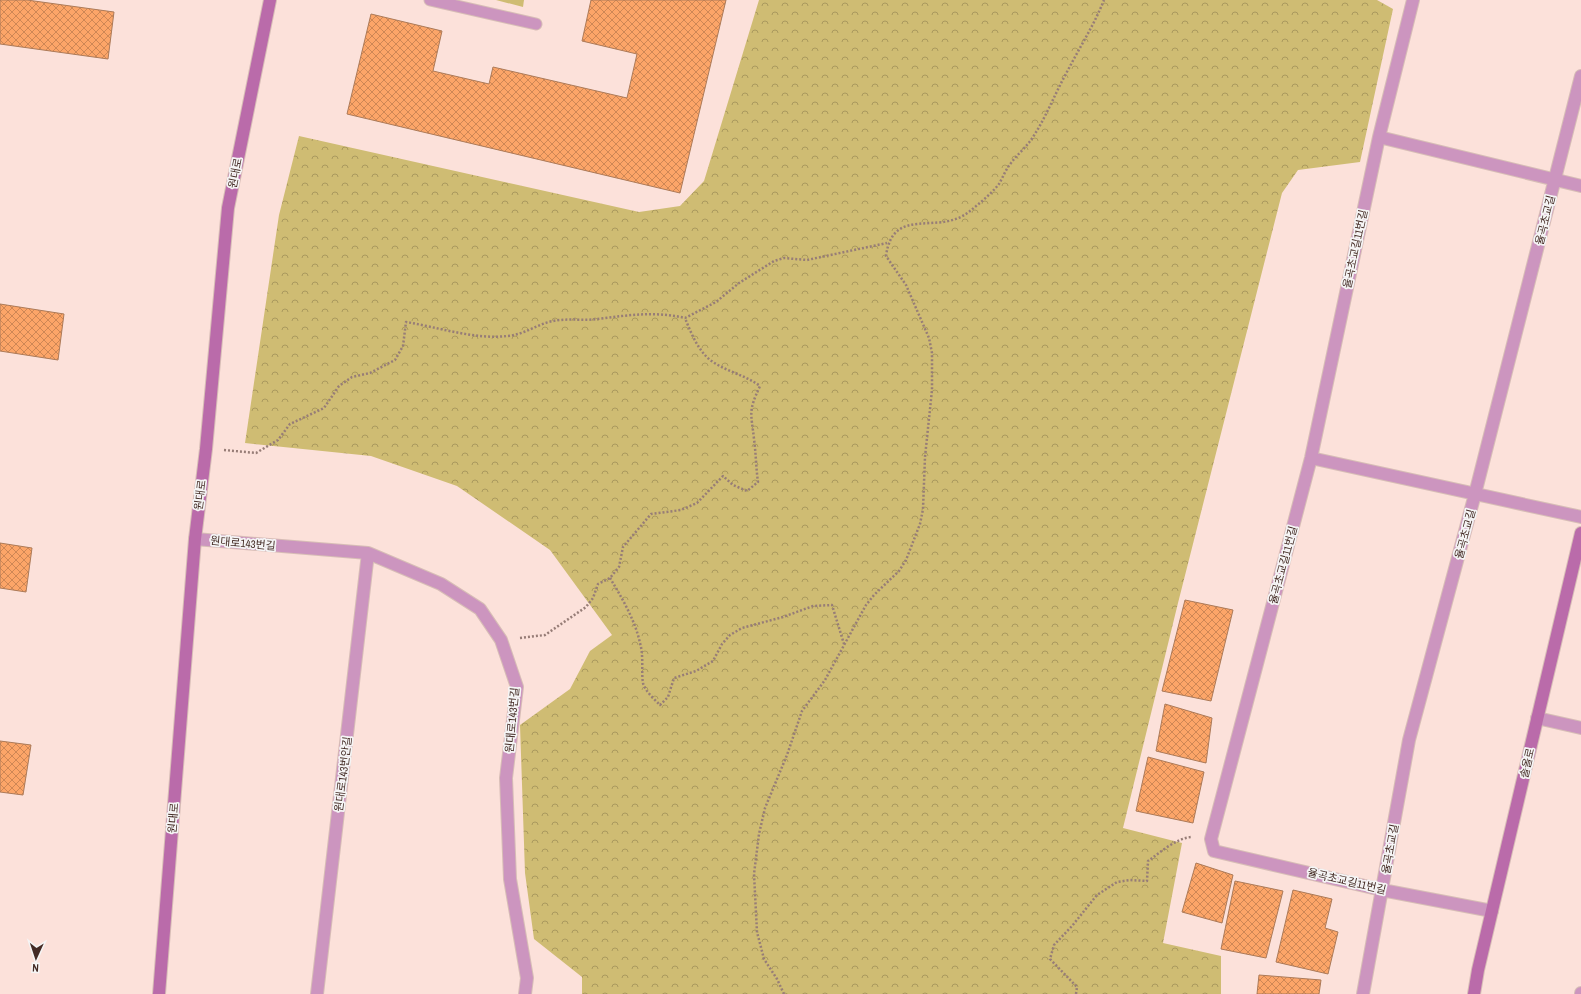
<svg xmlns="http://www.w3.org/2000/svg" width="1581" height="994" font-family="'Archivo Narrow','Noto Sans KR',sans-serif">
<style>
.forest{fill:url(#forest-crowns)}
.park{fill:#cfbc73}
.building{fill:url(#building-cross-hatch);stroke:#ac7a58}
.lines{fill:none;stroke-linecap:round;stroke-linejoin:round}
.lane-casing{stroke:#d7bdb6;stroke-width:13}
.street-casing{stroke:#d7bdb6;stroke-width:14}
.secondary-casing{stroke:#d7bdb6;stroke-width:14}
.path{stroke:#977d77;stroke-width:2.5;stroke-dasharray:2 2;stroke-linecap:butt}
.lane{stroke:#cc95bf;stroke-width:11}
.street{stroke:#cc95bf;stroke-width:12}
.secondary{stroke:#ba6baa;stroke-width:12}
.labels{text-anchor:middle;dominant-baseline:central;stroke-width:3.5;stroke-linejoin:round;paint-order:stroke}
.street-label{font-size:11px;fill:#442b25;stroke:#f5f5f5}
</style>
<defs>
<pattern id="forest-crowns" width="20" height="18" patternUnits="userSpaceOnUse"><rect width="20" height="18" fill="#cfbc73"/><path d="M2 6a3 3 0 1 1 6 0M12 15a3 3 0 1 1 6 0" fill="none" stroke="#aa995e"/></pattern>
<pattern id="building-cross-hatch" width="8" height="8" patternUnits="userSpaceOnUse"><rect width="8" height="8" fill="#fca568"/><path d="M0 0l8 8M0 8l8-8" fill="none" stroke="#ce8755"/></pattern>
</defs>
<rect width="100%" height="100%" fill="#fce1da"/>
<path class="forest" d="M759,0H1377L1393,9L1360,162L1298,170L1282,193L1178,603L1123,828L1182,843L1163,943L1221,956V994H582V977L534,939L525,873L520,725L570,689L590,651L612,635L550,550L457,486L371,456L245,443L279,215L299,136L639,212L680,206L704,181Z"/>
<path class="park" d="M496,0H524L523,7Z"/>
<path class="building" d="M0,0H27L114,12L108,59L0,44Z
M591,0H726L680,193L347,114L371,14L442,31L433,71L489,84L493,67L627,98L637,54L582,41Z
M0,304L64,314L58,360L0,351Z
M0,543L32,548L26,592L0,588Z
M1185,600L1233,610L1211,701L1162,691Z
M1165,704L1212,718L1206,763L1156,751Z
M0,741L31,745L23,795L0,792Z
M1148,757L1204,772L1193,823L1136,811Z
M1196,863L1233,875L1222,923L1182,912Z
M1235,881L1283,891L1266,958L1221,949Z
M1293,890L1332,899L1325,928L1338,932L1328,974L1276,962Z
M1259,975L1321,980L1319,994H1257Z"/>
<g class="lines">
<g class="lane-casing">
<path id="lane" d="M430,0L536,24"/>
</g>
<g class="street-casing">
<path id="street" d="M1413,0L1379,137L1311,458L1211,839L1214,851L1382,890L1492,911
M1379,137L1581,186
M1311,458L1581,517
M195,539L368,553L441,584L480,609L501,640L517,687L506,778L510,879L527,978L525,994
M1537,718L1581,728
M317,994L368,553
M1363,994L1409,740L1475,494L1581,76
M1581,994V993"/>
</g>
<g class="secondary-casing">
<path id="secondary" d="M159,994L195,539L206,449L228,208L270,0
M1474,994L1478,970L1581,533"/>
</g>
<path class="path" d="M224,450L256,453L278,440L290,424L324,408L339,386L352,377L370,373L395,360L403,346L406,322C437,327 476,340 507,336C524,335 537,324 553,321C568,318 583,321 598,319C629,315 655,311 685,318L716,302L739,283L774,261L784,258L807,260L887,243
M610,578C622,598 635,620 640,643C644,657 641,671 643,683C645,691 654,699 660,705L668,697L674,678L696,671L713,661L722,644L730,635L742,628L783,617L813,606L832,605L844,644
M520,638L545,635L586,607L593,598L598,584L610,578L619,567L623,547L651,514L681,510L697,503L723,476L733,485L747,491L758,482C756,468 756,454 754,439C751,412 748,412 760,386C745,375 728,372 713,362C699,353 691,333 685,318
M784,994L777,979L764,959L757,932L754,874L759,834L765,808L787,755L802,711L825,680L866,605L874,595L899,571L906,560L920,524L923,509L925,457L932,390V353L929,338L906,285L886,256C893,204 939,237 970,211C980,203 991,194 999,184C1003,177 1006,169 1011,163C1017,155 1025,148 1031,140C1046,118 1055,93 1068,70C1080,47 1094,25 1104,0
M1076,994L1077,987L1050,959L1054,945L1072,926L1097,895L1117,882L1130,880L1147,881L1148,861C1161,852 1176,838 1192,837"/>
<use href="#lane" class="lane"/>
<use href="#street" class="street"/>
<use href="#secondary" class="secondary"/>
</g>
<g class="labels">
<g class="street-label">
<text transform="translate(235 173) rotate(-79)">원대로</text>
<text transform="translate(1545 220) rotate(-76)">율곡초교길</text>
<text transform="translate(1355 249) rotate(-78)">율곡초교길11번길</text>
<text transform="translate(200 495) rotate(-83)">원대로</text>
<text transform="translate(1465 534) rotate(-75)">율곡초교길</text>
<text transform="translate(243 543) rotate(5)">원대로143번길</text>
<text transform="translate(1283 565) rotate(-75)">율곡초교길11번길</text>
<text transform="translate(512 720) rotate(-85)">원대로143번길</text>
<text transform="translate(1527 763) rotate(-77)">솔올로</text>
<text transform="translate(343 774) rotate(-83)">원대로143번안길</text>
<text transform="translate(173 818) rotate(-85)">원대로</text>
<text transform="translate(1390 849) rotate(-80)">율곡초교길</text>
<text transform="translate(1347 881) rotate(13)">율곡초교길11번길</text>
</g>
</g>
<g transform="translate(36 958) rotate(183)" stroke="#f5f5f5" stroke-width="3" paint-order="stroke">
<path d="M0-3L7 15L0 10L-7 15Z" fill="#442b25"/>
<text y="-6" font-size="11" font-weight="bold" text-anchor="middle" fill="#442b25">N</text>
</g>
</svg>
